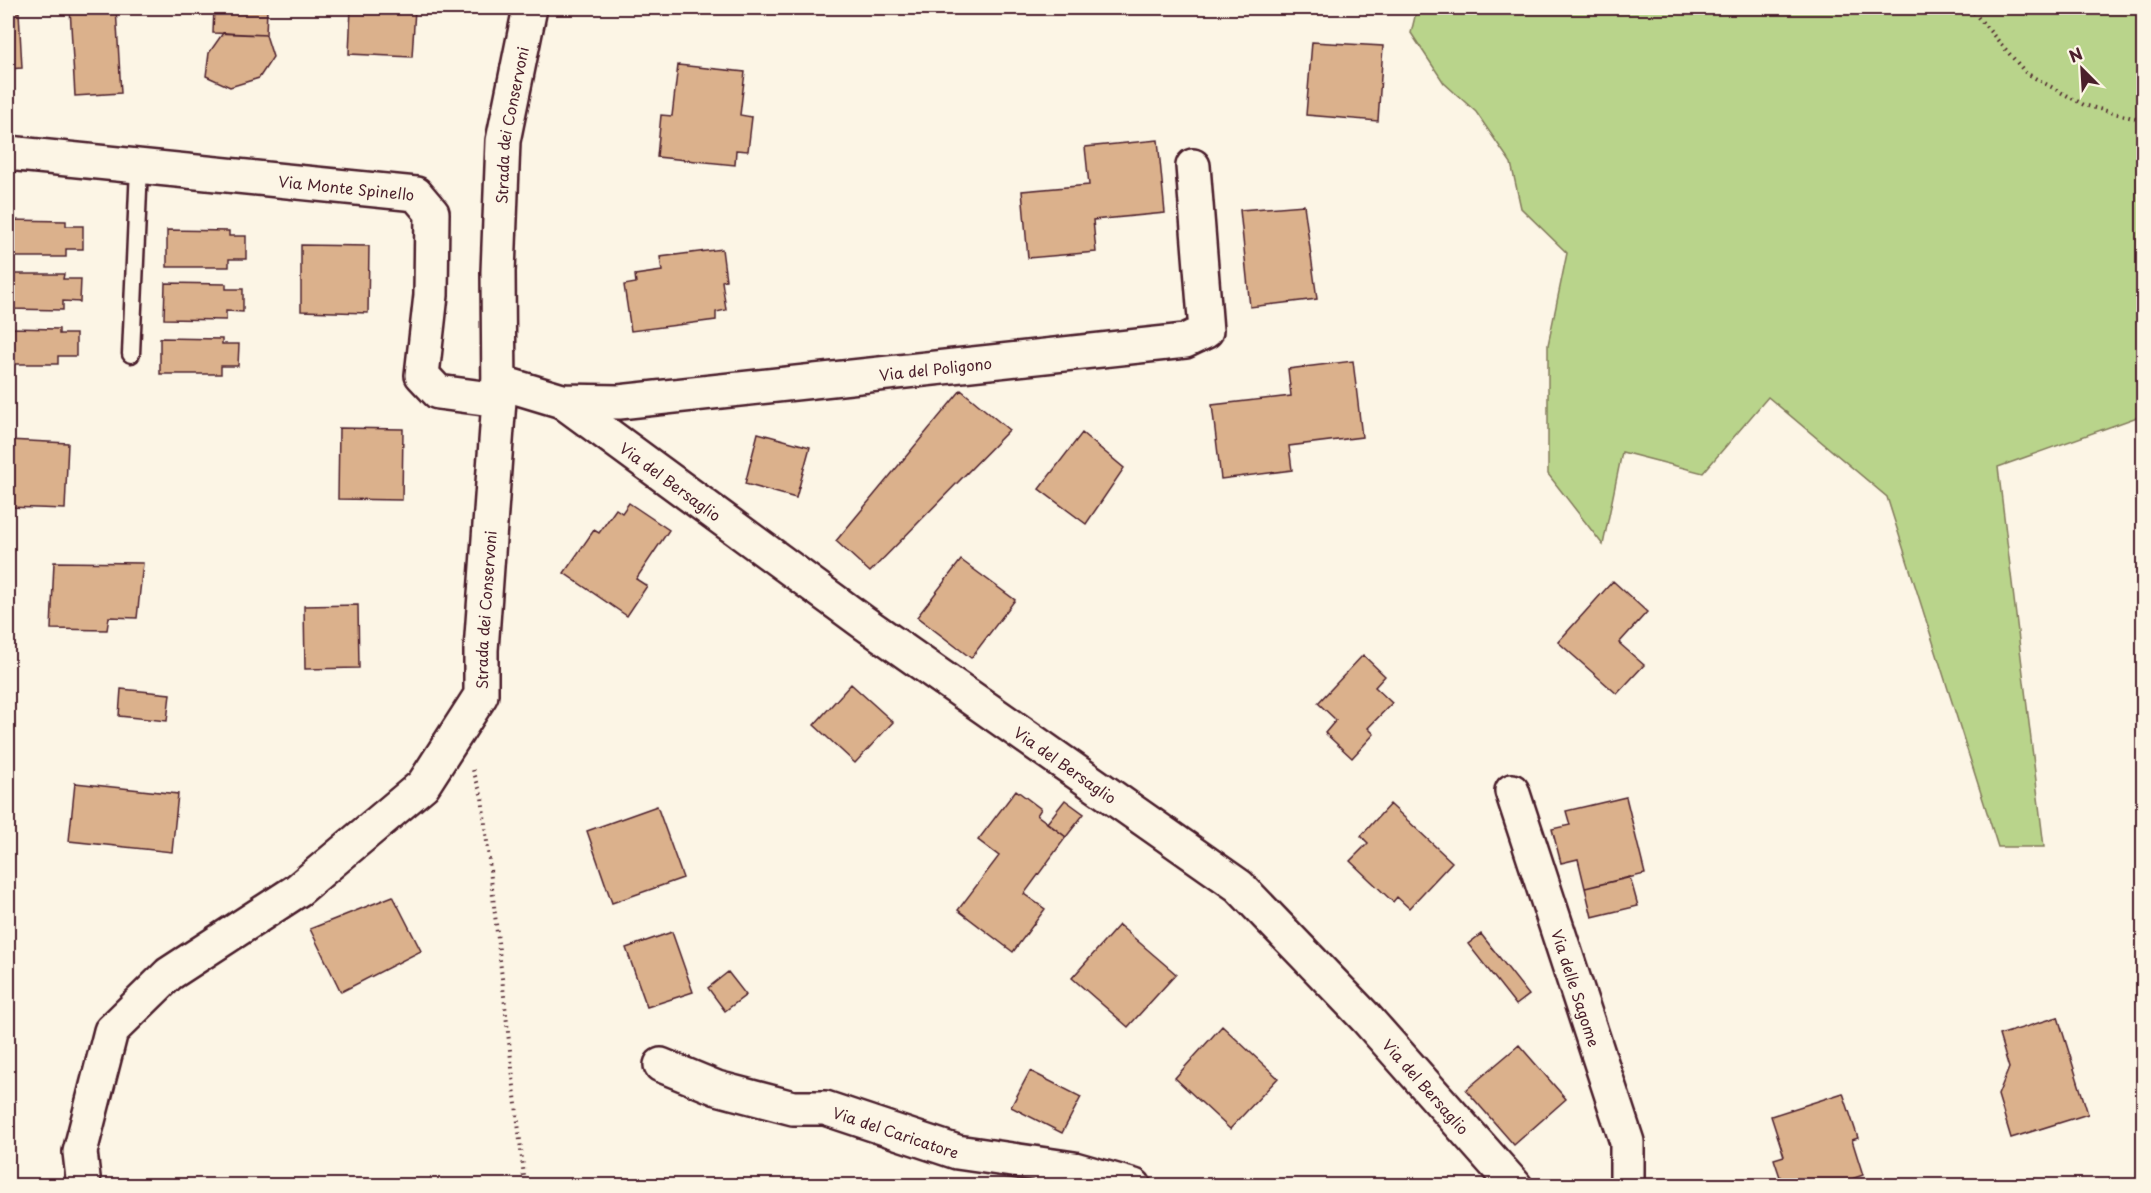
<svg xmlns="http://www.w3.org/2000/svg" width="2151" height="1193" font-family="'Playpen Sans',sans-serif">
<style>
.green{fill:#b9d48b;stroke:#827a5b;stroke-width:1.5}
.building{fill:#dbb18c;stroke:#4a1f2b;stroke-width:1.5}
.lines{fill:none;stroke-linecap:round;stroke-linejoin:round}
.service-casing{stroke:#4a1f2b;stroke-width:21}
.minor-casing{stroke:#4a1f2b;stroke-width:38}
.tertiary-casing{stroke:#4a1f2b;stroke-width:38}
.path{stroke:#4a1f2b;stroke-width:4;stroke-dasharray:1.5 4.5;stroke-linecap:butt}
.service{stroke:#fcf5e5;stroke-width:16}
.minor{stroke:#fcf5e5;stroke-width:33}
.tertiary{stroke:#fcf5e5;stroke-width:33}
.labels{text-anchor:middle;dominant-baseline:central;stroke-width:6;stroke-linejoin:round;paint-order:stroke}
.street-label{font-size:15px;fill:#4a1f2b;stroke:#fcf5e5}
</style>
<rect width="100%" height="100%" fill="#fcf5e5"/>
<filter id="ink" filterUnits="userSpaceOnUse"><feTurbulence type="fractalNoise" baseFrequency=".0167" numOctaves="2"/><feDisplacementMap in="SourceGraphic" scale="12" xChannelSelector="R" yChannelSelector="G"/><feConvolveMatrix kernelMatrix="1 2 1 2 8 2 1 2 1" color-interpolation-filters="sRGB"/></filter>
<g filter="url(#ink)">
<path class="green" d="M1417,8H2143V415L1998,467L2044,847H1998L1887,497L1768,397L1703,473L1622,452L1603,545L1548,474V345L1567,253L1521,208L1511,163L1476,112L1444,83L1411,33Z"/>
<path class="building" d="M70,8H116L121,93L75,96Z
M214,8H267L266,35L213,33Z
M351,8L415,9L412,57L349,54Z
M8,12H19L22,68L8,69Z
M223,33L266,35L273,57L259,78L230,87L206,76L209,53Z
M1312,42L1383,46L1378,121L1306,115Z
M678,65L745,72L740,115L752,117L748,151L736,150L735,165L657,157L661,115L672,116Z
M1158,140L1165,213L1093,220L1096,252L1028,258L1022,191L1089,185L1085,147Z
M1304,205L1317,299L1250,307L1240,210Z
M8,220L66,221V226H83V249H66V257H8Z
M167,230L229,231V236H246V259H229V267H167Z
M301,245L369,246L368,313L301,311Z
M722,249L726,280L722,281L726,310L716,312V320L631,331L624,285L636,283L635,275L662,271L660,257Z
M8,274H64L63,279H81L80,302L63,301V310L8,309Z
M165,283L226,284V289H243V312L226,311V320L164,319Z
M8,328L59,329V334H76V356H58V364H8Z
M160,338L222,339V344H239L238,366H221V374H160Z
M1353,361L1362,437L1289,446L1292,470L1221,479L1212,405L1291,396L1288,369Z
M961,390L1009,430L870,572L836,541Z
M339,428L403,429L402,500L338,499Z
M758,433L810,447L796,498L745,484Z
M1082,433L1124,468L1086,524L1039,489Z
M8,440L68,443L65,509L8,507Z
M629,503L669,530L636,579L647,586L627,616L564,573L594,530L599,533L616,509L622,513Z
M961,560L1015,600L971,658L917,617Z
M54,562L143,563L137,618L109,617L107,630L51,629Z
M1613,581L1647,612L1619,643L1644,665L1617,694L1558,642Z
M358,605L359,668L305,669L304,606Z
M1363,655L1385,676L1375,687L1392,703L1368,728L1374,734L1352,758L1325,733L1336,720L1318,703Z
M851,684L893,722L855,763L814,725Z
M121,689L170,694L167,721L119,716Z
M75,783L178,794L172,852L69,841Z
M1016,790L1041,809L1037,815L1066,837L1024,894L1045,909L1013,952L958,910L999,856L978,840Z
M1626,797L1645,874L1585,888L1578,859L1561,863L1552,829L1570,825L1566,811Z
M1065,800L1084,814L1066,837L1047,823Z
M1390,804L1452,862L1409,908L1397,897L1393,902L1350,861L1368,843L1361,836Z
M657,806L683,878L612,903L587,831Z
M1630,877L1638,906L1592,917L1585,888Z
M393,896L421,951L341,992L310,929Z
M1119,925L1176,974L1128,1027L1072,978Z
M672,932L693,992L647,1007L626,948Z
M1481,934L1529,995L1516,1005L1468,944Z
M728,972L746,995L725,1011L708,988Z
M2058,1017L2088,1114L2011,1138L1998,1095L2009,1068L1999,1035Z
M1222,1026L1278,1078L1230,1129L1175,1078Z
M1519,1045L1566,1099L1514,1145L1466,1090Z
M1030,1071L1081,1097L1062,1133L1011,1107Z
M1843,1093L1858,1138L1852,1140L1863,1175L1832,1186H1783L1774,1159L1784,1156L1771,1116Z"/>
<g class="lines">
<g class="service-casing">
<path id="service" d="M131,354L139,167"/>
</g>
<g class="minor-casing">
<g id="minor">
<path id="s1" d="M8,153L416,194L432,213L431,295L422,375L438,392L499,400"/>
<path id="s2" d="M499,382L562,401L619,402L1185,341L1206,331L1193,166"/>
<path id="s3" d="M562,401L863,622L1239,886L1366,1018L1515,1186"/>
<path id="s4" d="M1512,791L1627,1142V1186"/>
<path id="s5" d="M661,1065L717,1088L793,1108H825L957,1152L1074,1169L1134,1186"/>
</g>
</g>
<g class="tertiary-casing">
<g id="tertiary">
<path id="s6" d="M84,1186L80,1152L111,1031L169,974L298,890L423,785L481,695V650L499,400L498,272L503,141L530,8"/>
</g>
</g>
<path class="path" d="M1970,8L2026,73L2084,105L2144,121
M473,770L482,797L525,1186"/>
<use href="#service" class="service"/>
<use href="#minor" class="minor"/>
<use href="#tertiary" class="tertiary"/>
</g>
</g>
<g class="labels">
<g class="street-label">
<text stroke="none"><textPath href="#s6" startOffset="1236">Strada dei Conservoni</textPath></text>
<text stroke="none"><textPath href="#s1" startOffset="340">Via Monte Spinello</textPath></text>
<text stroke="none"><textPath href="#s2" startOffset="441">Via del Poligono</textPath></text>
<text stroke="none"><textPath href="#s3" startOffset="135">Via del Bersaglio</textPath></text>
<text stroke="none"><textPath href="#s6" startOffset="750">Strada dei Conservoni</textPath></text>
<text stroke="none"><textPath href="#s3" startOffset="621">Via del Bersaglio</textPath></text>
<text stroke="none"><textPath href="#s4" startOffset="207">Via delle Sagome</textPath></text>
<text stroke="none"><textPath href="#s3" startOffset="1107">Via del Bersaglio</textPath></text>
<text stroke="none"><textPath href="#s5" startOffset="246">Via del Caricatore</textPath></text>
</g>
</g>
<rect width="2151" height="1193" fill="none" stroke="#fcf5e5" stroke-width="30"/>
<rect x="15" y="15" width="2121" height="1163" fill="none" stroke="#4a1f2b" stroke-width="2" filter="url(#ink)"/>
<g transform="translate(2082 69) rotate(336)" stroke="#fcf5e5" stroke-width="4.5" paint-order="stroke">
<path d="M0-4.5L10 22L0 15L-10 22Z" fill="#4a1f2b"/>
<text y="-9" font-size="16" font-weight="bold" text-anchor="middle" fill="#4a1f2b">N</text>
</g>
</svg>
